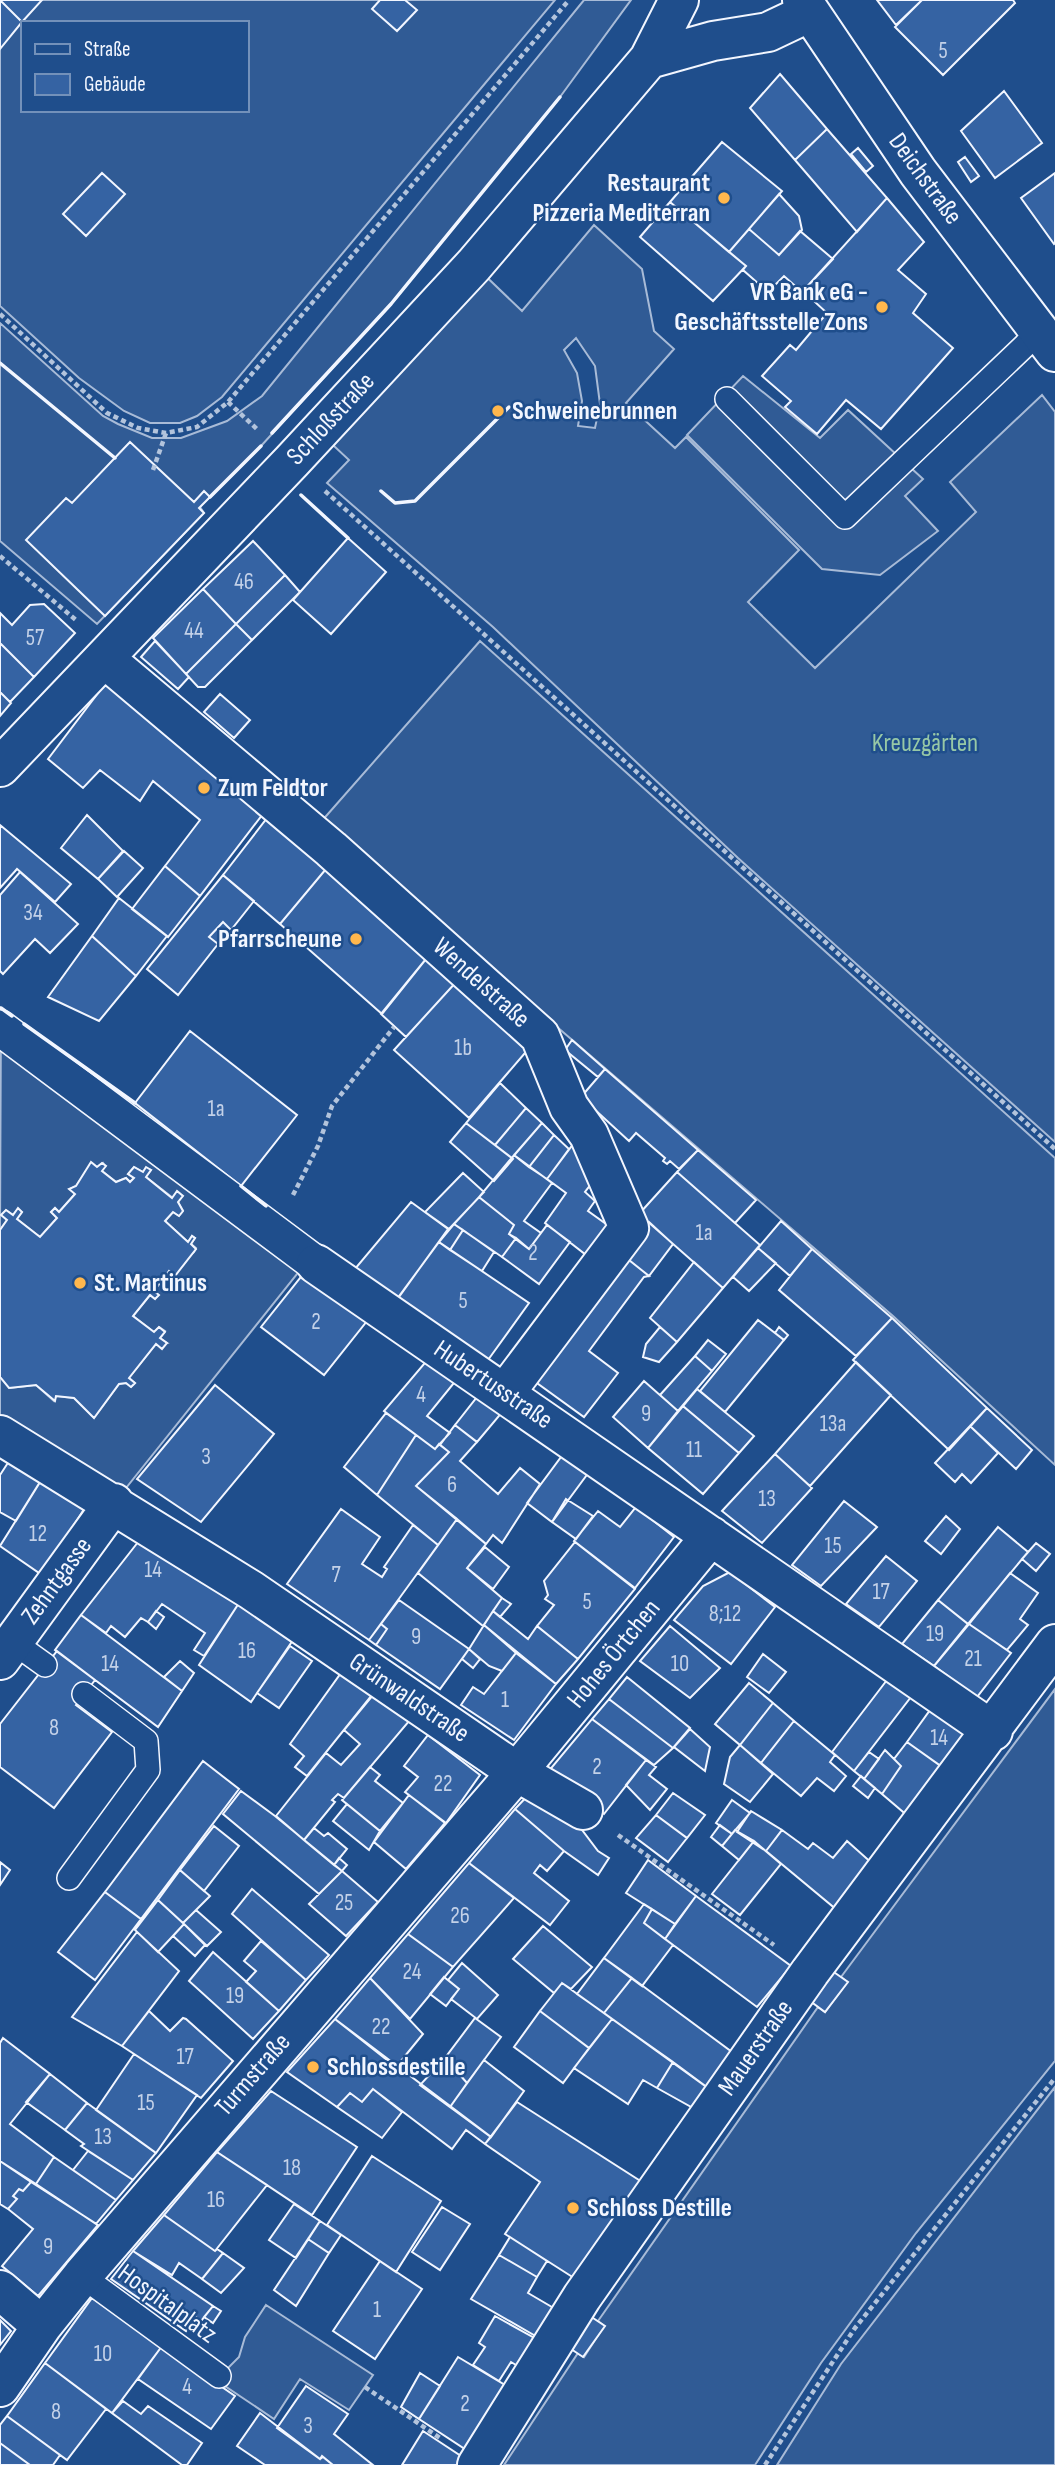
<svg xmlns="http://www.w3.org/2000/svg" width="1055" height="2465" font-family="'Sofia Sans Condensed',sans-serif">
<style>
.built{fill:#305b95;stroke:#a8bbd7;stroke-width:2;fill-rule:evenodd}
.building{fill:#3563a3;stroke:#f2f6ff;stroke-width:2}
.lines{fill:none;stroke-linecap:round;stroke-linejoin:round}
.service-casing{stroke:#f2f6ff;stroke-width:26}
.pedestrian-casing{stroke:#f2f6ff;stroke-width:38}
.minor-casing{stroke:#f2f6ff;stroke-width:42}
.path{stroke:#b3c4dc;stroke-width:4.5;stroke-dasharray:5 3.5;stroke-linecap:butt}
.service{stroke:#1f4e8c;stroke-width:23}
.pedestrian{stroke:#1f4e8c;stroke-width:35}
.minor{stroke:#1f4e8c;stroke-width:38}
.wall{stroke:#f2f6ff;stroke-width:3.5}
.poi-dot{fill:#ffb74d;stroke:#1f4e8c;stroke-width:2.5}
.labels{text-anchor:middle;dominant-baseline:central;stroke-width:5;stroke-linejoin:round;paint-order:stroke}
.number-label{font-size:23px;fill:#c3d1e8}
.street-label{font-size:26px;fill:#f2f6ff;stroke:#1f4e8c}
.poi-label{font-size:26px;font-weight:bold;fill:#f2f6ff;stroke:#1f4e8c;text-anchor:start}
.park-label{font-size:26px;fill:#97c8a6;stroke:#1f4e8c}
</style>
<rect width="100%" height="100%" fill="#1f4e8c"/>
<path class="built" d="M0,0H555L222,397L197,416L180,423H150L124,411L79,378L0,306ZM23,23H247V110H23Z
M584,0H631L560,97L391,304L261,446L200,507L204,513L97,624L0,541V323L103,416L118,424L152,438H181L227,421L262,396Z
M594,225L642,269L654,331L674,349L626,403L675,448L686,437L799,550L748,602L815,668L976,512L950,482L1042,395L1055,412V1142L738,858L493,627L327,483L349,460L319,432L474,265L522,311ZM576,338L595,366L600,404L595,428L578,426L582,401L577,373L564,350Z
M743,376L820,438L848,410L923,479L905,496L938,531L880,575L822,569L687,435Z
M480,641L1055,1158V1465L893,1316L320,823Z
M1,1008L135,1103L317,1249L114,1503L0,1435V1377L10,1388L36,1385L54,1401L56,1396L74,1398L94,1418L119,1384L126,1383L131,1387L135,1383L129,1378L156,1344L167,1343L160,1338L165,1331L159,1327L154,1332L133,1316L150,1295L155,1299L158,1295L154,1291L169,1271L194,1252L196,1248L191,1244L195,1238L192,1236L188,1242L165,1221L173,1212L179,1216L183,1211L178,1202L146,1177L151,1170L146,1168L143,1172L134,1167L128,1174L134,1178L130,1182L126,1178L116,1182L102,1171L105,1166L103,1163L97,1167L92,1163L76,1186L70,1189L75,1194L59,1212L55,1208L51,1212L57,1218L40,1237L17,1219L22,1212L18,1209L13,1215L6,1210L2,1215L7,1220L0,1230Z
M1055,1689V2061L916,2233L821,2363L755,2465H504L578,2353L584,2357L604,2326L598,2321L818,2007L825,2012L847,1982L841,1977Z
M1055,2087V2465H777L841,2364Z
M266,2305L373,2375L349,2410L300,2379L274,2419L216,2380L239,2357L245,2337Z"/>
<path class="building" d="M0,0L22,22L0,49Z
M0,0H42L22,22Z
M380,0H405L417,10L397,31L372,9Z
M877,0H922L896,25Z
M922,0H1013L1015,3L943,75L895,27Z
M780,74L827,129L795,160L750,108Z
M1004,91L1042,143L995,178L961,131Z
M827,129L887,198L857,232L795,160Z
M722,142L782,191L729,252L670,202Z
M858,148L873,166L866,172L851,154Z
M965,157L979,176L971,182L958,162Z
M102,173L125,194L86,236L63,214Z
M1055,173V243L1054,244L1021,198Z
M779,194L799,216L802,230L779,255L749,229Z
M887,198L924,242L898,270L926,294L913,313L953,348L881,429L846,400L817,434L785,407L791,401L762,376L790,345L796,350L827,313L803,291Z
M670,202L746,266L713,301L640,237Z
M749,229L779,255L800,231L833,259L802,292L784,276L768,292L743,270L746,266L729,252Z
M130,442L194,502L204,491L210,497L199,508L204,513L105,616L26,540L66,498L72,503Z
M348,538L386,572L331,634L293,600Z
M253,541L285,575L236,624L203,589Z
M285,575L300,592L252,640L236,624Z
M203,589L236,624L186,674L153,638Z
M44,604L75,633L34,677L0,643V613L12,625L30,605Z
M236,624L252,640L205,687H198L186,674Z
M155,641L189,677L178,689L141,657Z
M0,643L34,677L10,702L0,692Z
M108,680L269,806L200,896L165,866L200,820L153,781L140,801L100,770L83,788L48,759Z
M0,692L11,703L0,716Z
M220,694L250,720L234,738L204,712Z
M274,809L331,863L280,924L223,875Z
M87,815L123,851L98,879L61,848Z
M0,825L71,884L55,902L17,869L0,888Z
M124,851L143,868L117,897L98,879Z
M331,863L430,954L382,1014L280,924Z
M165,866L200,896L168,937L132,909Z
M20,872L78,924L50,953L35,939L3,974L0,971V895Z
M223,875L254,901L231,930L223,922L209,937L218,944L178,995L147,969Z
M119,898L167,936L136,976L92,936Z
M223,922L231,930L218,944L209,937Z
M92,936L136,976L99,1021L48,997Z
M430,954L458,980L406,1037L381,1014Z
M458,980L531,1046L469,1118L394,1050Z
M190,1031L297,1115L241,1186L135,1103Z
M572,1040L605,1069L598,1077L565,1050Z
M605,1069L698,1150L679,1169L670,1161L667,1164L663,1161L665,1158L636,1133L629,1141L581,1097Z
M500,1083L526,1108L495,1145L466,1123Z
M526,1108L542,1123L512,1158L495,1145Z
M466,1123L513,1159L494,1181L450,1142Z
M542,1123L554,1135L529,1167L514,1155Z
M554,1135L569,1149L547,1179L529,1167Z
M577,1139L595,1179L585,1192L595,1201L588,1211L613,1229L590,1258L545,1223L566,1193L547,1179Z
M698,1150L756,1200L735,1223L677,1172Z
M514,1155L552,1183L524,1221L541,1233L529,1249L509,1234L514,1225L479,1197Z
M91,1162L97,1167L102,1163L106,1166L102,1171L116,1182L126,1178L130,1182L134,1178L128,1174L134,1167L143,1172L146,1167L151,1170L146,1177L172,1198L177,1191L183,1196L178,1202L183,1211L179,1216L173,1212L165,1221L188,1242L192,1236L195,1238L191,1244L196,1249L175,1276L169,1271L154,1291L159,1295L155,1299L150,1295L133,1316L154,1332L159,1327L165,1332L160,1338L167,1343L162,1349L156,1344L129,1378L135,1383L131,1387L126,1383L119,1384L94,1418L74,1398L56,1396L55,1401L36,1385L9,1388L0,1377V1230L7,1220L1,1215L6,1210L13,1215L18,1208L22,1212L17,1219L40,1237L57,1218L51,1212L55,1208L59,1212L75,1194L69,1189L76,1186Z
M677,1172L760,1245L723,1288L639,1214Z
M463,1173L484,1192L449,1229L425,1212Z
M479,1197L514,1225L509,1234L516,1238L502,1257L454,1224Z
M411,1202L448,1229L396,1301L354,1270Z
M781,1221L812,1249L790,1276L758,1248Z
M649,1222L673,1244L649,1276L624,1256Z
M454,1224L463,1230L450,1250L439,1242Z
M547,1225L570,1242L539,1284L502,1257L516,1238L529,1249Z
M463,1230L494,1252L482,1271L450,1250Z
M439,1242L529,1303L488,1360L397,1299Z
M758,1248L776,1263L749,1291L733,1277Z
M812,1249L892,1318L856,1356L779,1290Z
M624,1256L649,1276L644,1277L589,1351L618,1373L584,1417L530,1378Z
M694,1262L723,1288L677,1342L650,1318Z
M308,1268L371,1316L324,1375L261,1327Z
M892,1318L987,1408L949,1450L853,1360Z
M758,1320L784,1340L725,1412L700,1391Z
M660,1327L677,1342L659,1362L643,1357L646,1344Z
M779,1327L788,1335L784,1340L775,1333Z
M708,1340L726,1354L712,1371L695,1356Z
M695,1356L712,1371L678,1411L660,1395Z
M429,1358L458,1378L427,1416L450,1433L435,1449L384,1411Z
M856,1362L891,1395L810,1486L775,1454Z
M644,1381L678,1411L648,1448L613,1417Z
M215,1385L274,1434L201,1522L137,1479Z
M697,1389L754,1436L739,1453L683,1406Z
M481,1392L504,1410L477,1442L455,1425Z
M683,1406L739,1453L703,1494L648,1448Z
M987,1408L1032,1450L1016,1469L970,1426Z
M386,1413L416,1435L377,1495L344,1467Z
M455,1425L477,1442L460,1461L498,1494L520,1468L540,1484L502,1543L493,1535L486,1544L416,1486L449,1452L440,1445Z
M970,1426L998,1453L971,1483L962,1474L955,1482L935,1463Z
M416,1435L435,1449L439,1444L449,1452L416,1486L457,1519L438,1545L377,1495Z
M564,1453L589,1472L552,1522L527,1503Z
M775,1454L812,1488L762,1543L722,1511Z
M13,1455L45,1474L16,1521L0,1512V1475Z
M45,1474L88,1503L42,1575L0,1546Z
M566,1499L593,1516L576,1539L552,1522Z
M844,1501L877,1527L821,1586L792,1565Z
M636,1507L674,1537L635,1588L574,1541L598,1511L620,1527Z
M341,1509L380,1537L362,1564L382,1577L387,1569L384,1567L413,1525L438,1545L369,1640L287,1584Z
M946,1516L960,1529L941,1554L925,1541Z
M457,1519L486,1544L467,1568L502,1598L483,1626L418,1573Z
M998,1527L1028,1552L968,1624L938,1600Z
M142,1537L239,1603L204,1656L194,1650L205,1633L162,1604L148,1622L141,1618L125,1637L111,1626L106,1633L81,1615Z
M575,1542L635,1589L578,1659L537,1626L554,1605L545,1599L548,1595L544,1581Z
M1036,1543L1050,1554L1036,1571L1022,1559Z
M485,1547L509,1567L493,1589L467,1568Z
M886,1556L917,1581L879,1627L846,1604Z
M730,1572L775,1607L731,1664L674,1620L703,1586Z
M1010,1573L1038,1593L1020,1619L1028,1625L1007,1650L969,1624Z
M502,1598L511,1604L500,1617L493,1611Z
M399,1600L469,1649L440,1689L376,1645L387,1629L381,1624Z
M938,1600L968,1624L934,1666L902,1644Z
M239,1603L293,1640L251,1702L199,1665Z
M156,1611L164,1617L156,1629L148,1622Z
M493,1611L528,1639L537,1626L578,1659L556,1684L484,1625Z
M81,1615L182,1691L158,1727L55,1650Z
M381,1624L387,1629L376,1645L369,1640Z
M969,1624L1011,1653L977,1697L934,1666Z
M484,1625L516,1653L502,1671L489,1666L469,1649Z
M670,1626L720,1668L690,1698L640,1661Z
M290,1646L312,1661L279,1708L257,1693Z
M469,1649L480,1659L473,1668L462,1659Z
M57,1651L95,1680L76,1705L112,1732L54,1808L0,1767V1724Z
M516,1653L556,1684L514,1740L461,1705L473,1687L484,1694Z
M763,1654L786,1672L769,1693L747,1677Z
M180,1661L194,1673L182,1691L164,1677Z
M341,1673L372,1695L307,1776L295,1767L304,1756L290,1744Z
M890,1676L914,1693L854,1771L832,1752Z
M627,1677L690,1728L673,1748L609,1699Z
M749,1683L773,1703L740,1745L715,1724Z
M373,1695L410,1720L344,1798L338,1794L332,1800L335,1802L304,1840L276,1816L326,1753L341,1765L360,1744L344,1730Z
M609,1699L673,1748L654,1765L592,1719Z
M773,1703L794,1721L761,1763L740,1745Z
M933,1706L971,1734L945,1769L907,1742Z
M592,1719L646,1760L604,1814L547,1773Z
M794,1721L835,1755L830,1762L846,1776L834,1791L817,1778L801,1796L761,1763Z
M690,1729L710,1747L705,1771L674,1747Z
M428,1735L480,1775L446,1823L405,1792L418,1777L404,1766Z
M907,1742L945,1769L909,1817L882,1794L901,1766L894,1759Z
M740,1745L773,1774L750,1802L724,1784L730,1757Z
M885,1750L901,1766L882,1794L864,1779Z
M869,1752L879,1759L864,1779L854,1771Z
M646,1760L656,1767L649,1775L667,1789L650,1810L626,1785Z
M203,1761L239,1789L141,1919L105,1892Z
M370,1767L380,1775L375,1781L403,1803L380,1831L342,1800Z
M861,1776L875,1788L868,1798L853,1786Z
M535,1788L579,1826L598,1851L609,1858L598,1875L564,1851L515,1809Z
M241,1791L275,1816L342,1871L319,1894L223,1814Z
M673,1793L705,1815L687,1838L656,1815Z
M409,1795L445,1823L406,1869L374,1842Z
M732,1800L750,1813L732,1834L716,1823Z
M347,1804L380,1831L369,1850L333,1821Z
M515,1809L564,1851L547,1871L540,1865L534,1873L569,1901L550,1925L469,1863Z
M751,1811L782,1830L766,1851L737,1832Z
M656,1815L687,1838L668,1862L636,1838Z
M720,1825L732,1834L722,1846L711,1837Z
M214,1826L239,1846L204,1891L180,1870Z
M314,1828L324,1836L328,1833L347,1849L334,1865L304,1840Z
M735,1830L754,1841L739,1860L722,1846Z
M782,1830L808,1849L813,1843L833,1858L847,1841L874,1865L837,1910L766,1851Z
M754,1841L781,1864L740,1915L712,1894Z
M339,1858L347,1865L342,1871L334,1865Z
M648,1860L696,1896L675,1924L626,1893Z
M0,1862L10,1870L0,1885Z
M469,1863L514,1898L453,1967L408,1934Z
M180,1870L210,1896L183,1923L158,1900Z
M342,1871L378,1902L346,1936L309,1904Z
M252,1889L329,1955L306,1980L232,1914Z
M105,1892L141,1919L95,1980L58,1952Z
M696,1896L791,1966L757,2007L665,1939Z
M158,1900L184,1924L158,1952L135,1930Z
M644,1904L652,1909L644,1923L673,1945L642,1986L604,1958Z
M652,1909L675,1924L665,1939L644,1923Z
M196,1910L221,1932L207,1946L183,1923Z
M184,1924L205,1945L195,1956L173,1936Z
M543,1926L592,1967L571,1989L562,1983L554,1993L513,1959Z
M137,1932L179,1971L122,2046L72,2017Z
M408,1934L453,1967L410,2019L370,1978Z
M261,1941L306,1980L279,2011L246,1982L256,1971L244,1961Z
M213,1952L279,2011L253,2039L189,1981Z
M604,1958L632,1978L604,2013L577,1994Z
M462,1963L498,1995L477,2019L451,1999L459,1989L448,1980Z
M828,1968L848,1982L825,2012L806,1998Z
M444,1977L459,1989L446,2006L430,1994Z
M370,1978L423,2034L396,2067L335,2019Z
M632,1978L732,2052L708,2088L604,2013Z
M562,1983L612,2019L589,2048L540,2011Z
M149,2011L170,2031L183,2018L186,2019L233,2061L201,2098L122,2046Z
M540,2011L589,2048L563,2083L514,2047Z
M475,2018L501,2037L467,2083L445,2058Z
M335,2019L491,2137L485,2144L466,2130L452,2149L373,2089L362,2102L350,2093L337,2107L287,2072Z
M612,2019L673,2062L657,2088L643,2080L628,2104L574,2068Z
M3,2038L50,2074L10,2124L54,2157L36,2184L0,2161V2043Z
M134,2054L197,2095L156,2153L96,2110Z
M445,2058L467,2083L450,2107L420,2085Z
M484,2060L524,2091L491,2137L450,2107Z
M673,2062L708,2088L693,2108L657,2088Z
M50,2074L87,2103L65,2130L26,2102Z
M373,2089L402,2112L382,2138L337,2107L350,2093L362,2102Z
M271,2091L357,2147L312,2215L217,2152Z
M517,2102L642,2182L574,2278L505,2234L540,2182L485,2144Z
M87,2103L156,2153L133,2180L81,2146L84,2144L65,2130Z
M88,2151L133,2180L116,2200L73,2170Z
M217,2152L267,2185L215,2251L164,2215Z
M372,2156L441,2201L396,2272L327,2225Z
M54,2157L116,2200L96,2224L36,2184Z
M0,2161L31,2182L23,2191L19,2189L13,2196L17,2199L8,2209L0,2204Z
M31,2182L98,2225L38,2296L2,2266L33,2229L8,2209L17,2199L13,2196L19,2189L23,2191Z
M294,2204L320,2221L296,2258L269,2240Z
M442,2207L470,2224L440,2270L412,2252Z
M164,2215L215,2251L217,2249L223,2253L202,2279L179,2263L172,2275L133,2251Z
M320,2221L341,2235L329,2253L308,2239Z
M510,2237L547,2261L537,2277L499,2255Z
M308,2239L329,2253L296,2306L274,2290Z
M133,2251L213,2306L201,2321L196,2317L186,2331L111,2279Z
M223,2253L244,2268L221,2293L202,2279Z
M499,2255L537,2277L528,2293L557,2310L539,2338L471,2299Z
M380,2261L422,2289L375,2359L333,2331Z
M92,2298L162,2346L112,2413L45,2363Z
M213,2306L221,2311L213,2323L204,2317Z
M587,2314L605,2326L583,2357L565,2345Z
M495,2316L538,2340L521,2368L511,2362L499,2381L473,2365L485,2347L479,2343Z
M0,2320L11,2331L0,2345Z
M162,2346L235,2396L211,2429L138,2379Z
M458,2357L510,2388L471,2453L419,2419Z
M45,2363L106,2409L67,2460L7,2416Z
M420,2373L440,2386L419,2419L401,2407Z
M306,2386L348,2414L334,2434L373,2465H333L322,2456L320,2459L277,2428Z
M123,2401L141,2414L148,2406L202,2443L187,2465H182L112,2413Z
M260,2413L320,2459L323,2457L333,2465H265L237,2446Z
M7,2416L60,2455L53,2465H30L0,2443V2425Z
M423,2431L467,2460L463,2465H402Z
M0,2443L30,2465H0Z"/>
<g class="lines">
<g class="service-casing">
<path id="service" d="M727,399L845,517L1039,332
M13,1642L45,1665
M69,1878L148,1770L146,1741L84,1694
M82,2276L219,2376"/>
</g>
<g class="pedestrian-casing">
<path id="pedestrian" d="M0,1028L316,1264"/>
</g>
<g class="minor-casing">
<path id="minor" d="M802,0L918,172L1055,352
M649,59L713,41L768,32L808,13
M104,658L331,849L540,1036L569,1107L589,1135L629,1228L505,1393
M0,767L292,461L474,265L649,59L679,0
M316,1264L993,1731
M0,1435L251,1590L517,1772L583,1810
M0,1660L114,1503
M0,2290L42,2326
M0,2387L42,2326L82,2276L517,1772L711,1536
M477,2465L582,2297L810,1972L1055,1644"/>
</g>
<path class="path" d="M0,314L107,413L138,428L166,433L197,427L228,402L569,0
M228,402L259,431
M153,470L166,433
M325,491L1055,1149
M0,556L76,620
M293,1195L318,1146L332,1106L394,1027
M618,1835L774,1945
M365,2387L440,2438
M765,2465L855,2328L1055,2078"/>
<use href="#service" class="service"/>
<use href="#pedestrian" class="pedestrian"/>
<use href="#minor" class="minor"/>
<path class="wall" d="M0,363L115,458
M272,433L391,304L560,97
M381,491L395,503L415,501L509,407
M301,495L348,538
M210,497L261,446
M1,1008L12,1016
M24,1024L135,1103
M241,1186L266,1206"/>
</g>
<g class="poi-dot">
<circle cx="724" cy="198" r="7"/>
<circle cx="882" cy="307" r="7"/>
<circle cx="498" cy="411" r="7"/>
<circle cx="204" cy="788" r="7"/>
<circle cx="356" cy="939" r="7"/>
<circle cx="80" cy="1283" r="7"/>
<circle cx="313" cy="2067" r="7"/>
<circle cx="573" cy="2208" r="7"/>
</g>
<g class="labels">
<g class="number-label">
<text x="943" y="51">5</text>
<text x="244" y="582">46</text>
<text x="194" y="631">44</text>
<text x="35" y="638">57</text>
<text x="33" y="913">34</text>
<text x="463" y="1048">1b</text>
<text x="216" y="1109">1a</text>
<text x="704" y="1233">1a</text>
<text x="533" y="1253">2</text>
<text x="463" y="1301">5</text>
<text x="316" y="1322">2</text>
<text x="421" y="1395">4</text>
<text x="646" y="1414">9</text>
<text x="833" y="1424">13a</text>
<text x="694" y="1450">11</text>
<text x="206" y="1457">3</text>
<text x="452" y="1485">6</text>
<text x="767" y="1499">13</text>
<text x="38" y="1534">12</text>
<text x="833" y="1546">15</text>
<text x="153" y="1570">14</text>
<text x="336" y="1575">7</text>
<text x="881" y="1592">17</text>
<text x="587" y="1602">5</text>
<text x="725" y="1614">8;12</text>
<text x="935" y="1634">19</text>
<text x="416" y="1637">9</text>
<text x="247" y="1651">16</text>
<text x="973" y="1659">21</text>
<text x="110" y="1664">14</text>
<text x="680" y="1664">10</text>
<text x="505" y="1700">1</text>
<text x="54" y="1728">8</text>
<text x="939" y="1738">14</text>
<text x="597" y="1767">2</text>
<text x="443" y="1784">22</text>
<text x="344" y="1903">25</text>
<text x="460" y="1916">26</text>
<text x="412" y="1972">24</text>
<text x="235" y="1996">19</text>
<text x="381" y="2027">22</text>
<text x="185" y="2057">17</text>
<text x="146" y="2103">15</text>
<text x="103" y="2137">13</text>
<text x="292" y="2168">18</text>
<text x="216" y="2200">16</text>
<text x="48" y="2247">9</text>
<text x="377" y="2310">1</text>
<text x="103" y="2354">10</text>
<text x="187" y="2387">4</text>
<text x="465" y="2404">2</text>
<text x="56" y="2412">8</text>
<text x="308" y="2426">3</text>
</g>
<g class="street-label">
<text transform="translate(925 179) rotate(54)">Deichstraße</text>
<text transform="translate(331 419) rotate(-47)">Schloßstraße</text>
<text transform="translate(481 983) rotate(42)">Wendelstraße</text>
<text transform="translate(493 1385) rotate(34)">Hubertusstraße</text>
<text transform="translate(57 1581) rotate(-54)">Zehntgasse</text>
<text transform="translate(614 1654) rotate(-51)">Hohes Örtchen</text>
<text transform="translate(409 1698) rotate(34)">Grünwaldstraße</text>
<text transform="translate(756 2048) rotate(-55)">Mauerstraße</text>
<text transform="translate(253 2075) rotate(-49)">Turmstraße</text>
<text transform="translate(167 2304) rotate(36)">Hospitalplatz</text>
</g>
<g class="poi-label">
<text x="710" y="183" text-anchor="end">Restaurant<tspan x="710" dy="30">Pizzeria Mediterran</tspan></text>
<text x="868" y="292" text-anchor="end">VR Bank eG -<tspan x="868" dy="30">Geschäftsstelle Zons</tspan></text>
<text x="512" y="411">Schweinebrunnen</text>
<text x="218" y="788">Zum Feldtor</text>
<text x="342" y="939" text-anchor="end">Pfarrscheune</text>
<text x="94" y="1283">St. Martinus</text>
<text x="327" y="2067">Schlossdestille</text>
<text x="587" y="2208">Schloss Destille</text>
</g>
<g class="park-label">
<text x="925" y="743">Kreuzgärten</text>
</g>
</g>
<rect x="21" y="21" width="228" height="91" fill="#1f4e8c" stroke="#7391ba" stroke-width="2"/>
<rect x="35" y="44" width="35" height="10" fill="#1f4e8c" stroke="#7391ba" stroke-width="2"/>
<text x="84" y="56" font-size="21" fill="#f2f6ff">Straße</text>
<rect x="35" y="74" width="35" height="21" fill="#3563a3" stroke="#7391ba" stroke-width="2"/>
<text x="84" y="91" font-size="21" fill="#f2f6ff">Gebäude</text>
</svg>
